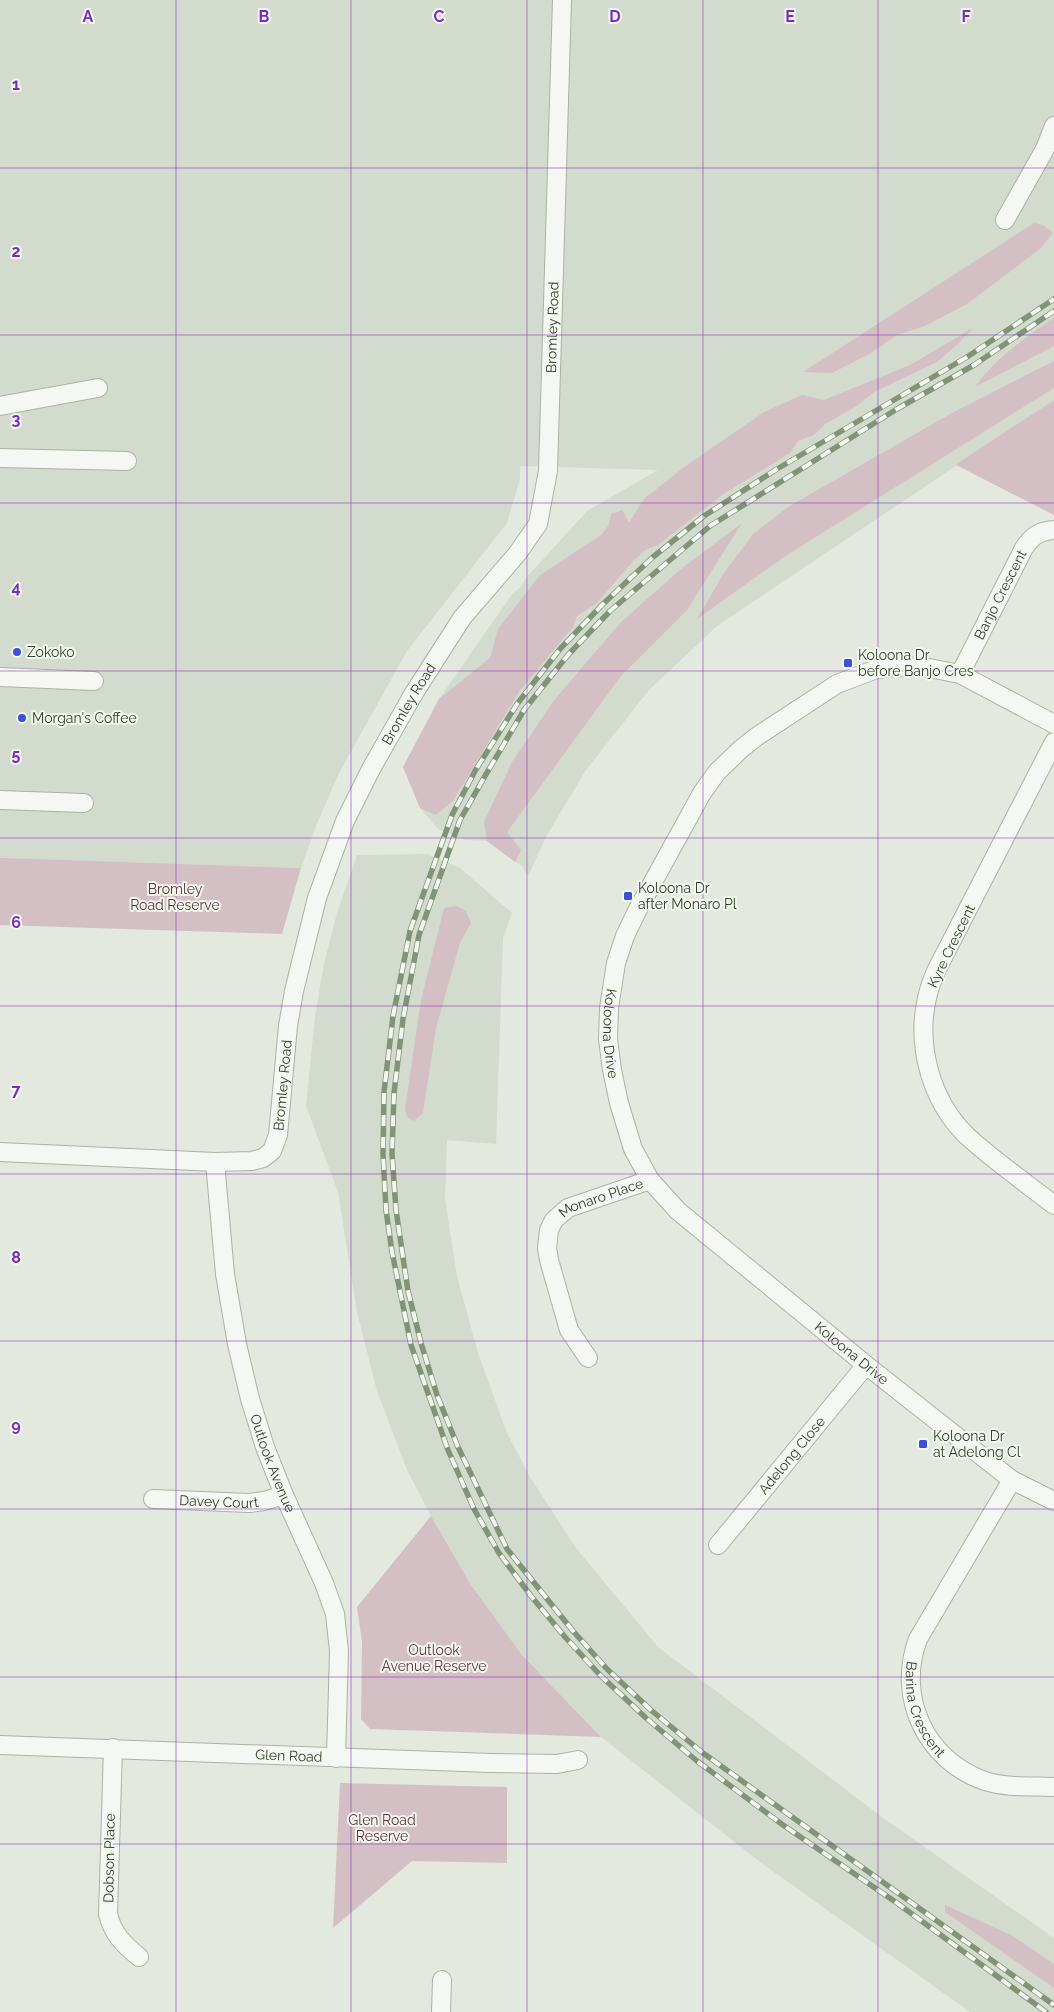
<svg xmlns="http://www.w3.org/2000/svg" width="1054" height="2012" font-family="Raleway,sans-serif">
<style>
.built{fill:#d2dbcd}
.green{fill:#d4c0c4}
.lines{fill:none;stroke-linecap:round;stroke-linejoin:round}
.minor-casing{stroke:#aab3a4;stroke-width:20}
.minor{stroke:#f4f7f2;stroke-width:18}
.rail-casing{stroke:#829478;stroke-width:5.5}
.rail{stroke:#f2f7ef;stroke-width:4;stroke-dasharray:11;stroke-linecap:butt}
.grid{fill:none;stroke:#7b2cbf;stroke-width:1;stroke-opacity:0.55}
.poi-dot{fill:#3d51d6;stroke:#f2f7ef;stroke-width:2}
.labels{text-anchor:middle;dominant-baseline:central;stroke-width:4;stroke-linejoin:round;paint-order:stroke}
.street-label{font-size:14px;fill:#304127;stroke:#f2f7ef}
.poi-label{font-size:14px;fill:#304127;stroke:#f2f7ef;text-anchor:start}
.park-label{font-size:14px;fill:#5e333b;stroke:#f2f7ef}
.grid-label{font-size:16px;text-anchor:middle;font-weight:bold;fill:#7b2cbf;stroke:#f2f7ef;stroke-width:4;stroke-linejoin:round;paint-order:stroke}
</style>
<rect width="100%" height="100%" fill="#e3e9df"/>
<path class="built" d="M0,0H1054V400L717,626L649,690L586,770L547,835L528,876L523,867L487,841L466,840L438,829L420,808L403,767L439,699L513,593L521,587L525,579L587,511L658,470L520,466V479L507,523L407,651L339,773L316,826L301,868L0,858Z
M427,854L460,868L512,913L503,938L496,1144L447,1140L445,1199L457,1276L478,1353L507,1433L530,1477L576,1548L658,1647L882,1817L1054,1938V2012H970L760,1862L601,1737L522,1655L469,1582L447,1546L407,1470L377,1391L357,1312L338,1192L306,1106L315,1016L324,964L337,913L357,855Z"/>
<path class="green" d="M1034,223L1043,225L1053,233L1041,248L967,304L925,326L897,335L871,353L832,373L803,372Z
M1054,318V346L975,387C995,359 1025,337 1054,318Z
M973,328L958,344L937,362L874,392L857,406L825,424L814,435L798,441L790,453L722,495L658,545L645,550L633,561L597,603L577,616L573,627L519,692L453,801L436,815L420,808L403,767L439,699L490,658L498,629L540,575L601,535L609,525L611,514L622,510L629,522L645,498L687,465L764,412L802,395L824,400L910,365Z
M1054,361V388L787,555L697,619L724,573L753,534L788,507L950,414Z
M1054,400V515L956,465L961,461Z
M742,523L687,610L621,676L507,832L521,850L515,862L487,841L484,822L512,762L555,699L621,622L681,569Z
M0,858H7L301,868L282,934L0,925Z
M457,906L466,911L471,923L460,943L436,1028L423,1113L414,1121L407,1117L405,1109L421,1000L444,908Z
M431,1516L469,1582L522,1655L601,1737L370,1729L361,1719L362,1642L357,1607Z
M340,1783L507,1787V1863L412,1861L333,1928Z
M945,1905L1011,1935L1054,1964V1988L945,1912Z"/>
<g class="lines">
<g class="minor-casing">
<g id="minor">
<path d="M1005,220L1045,149L1054,126"/>
<path d="M0,406L98,388"/>
<path d="M0,458L127,461"/>
<path id="s1" d="M960,674L1024,548C1032,536 1039,531 1054,530"/>
<path d="M0,677L94,681"/>
<path id="s2" d="M1054,724L960,674L929,668L892,667L874,670L837,684L756,737L741,749L717,772L702,793L637,911L625,936L616,963L609,1008L608,1039L612,1070L619,1103L633,1149L650,1180L678,1211L866,1365L1012,1480L1054,1501"/>
<path d="M1054,742L937,969C933,978 929,988 927,998C916,1046 931,1101 967,1136C993,1160 1026,1183 1054,1205"/>
<path d="M0,800L84,803"/>
<path id="s3" d="M0,1152L215,1162L252,1161L263,1158L272,1151L278,1135L288,1026L294,991L317,898L345,821L371,769L414,693L462,618L517,554L538,524L548,471L562,0"/>
<path id="s4" d="M215,1162L225,1274L237,1344L250,1399L265,1447L284,1495L324,1583L335,1614L339,1651L336,1758"/>
<path id="s5" d="M588,1358L569,1330L549,1260L547,1248L549,1230L554,1220L568,1208L650,1180"/>
<path id="s6" d="M1012,1480L918,1639C896,1697 926,1761 985,1781C1007,1788 1032,1786 1054,1787"/>
<path id="s7" d="M153,1499L249,1503L264,1501L284,1495"/>
<path id="s8" d="M718,1545L866,1365"/>
<path id="s9" d="M0,1745L491,1763L557,1764L578,1760"/>
<path d="M113,1748L108,1914C113,1934 123,1944 139,1957"/>
<path d="M441,2012L442,1980"/>
</g>
</g>
<use href="#minor" class="minor"/>
<g class="rail-casing">
<path id="rail" d="M1054,311L974,365L897,409L710,526L610,611L568,655L524,710L485,776L460,820L419,935L403,1019L394,1093L392,1154L396,1210L408,1291L421,1343L437,1395L458,1447L507,1549L573,1631L607,1669L652,1711L703,1753L1054,2005
M1046,2012L897,1903L783,1825L697,1761L646,1718L600,1675L565,1637L531,1596L499,1553L474,1509L448,1450L411,1345L392,1252L386,1210L383,1154L384,1092L393,1016L410,931L452,815L475,771L517,704L560,649L603,604L653,557L704,516L777,469L967,357L1054,299"/>
</g>
<use href="#rail" class="rail"/>
</g>
<path class="grid" d="M176,0V2012M351,0V2012M527,0V2012M703,0V2012M878,0V2012M0,168H1054M0,335H1054M0,503H1054M0,671H1054M0,838H1054M0,1006H1054M0,1174H1054M0,1341H1054M0,1509H1054M0,1677H1054M0,1844H1054"/>
<g class="poi-dot">
<circle cx="17" cy="652" r="5"/>
<rect x="843" y="658" width="10" height="10" rx="2.5"/>
<circle cx="22" cy="718" r="5"/>
<rect x="623" y="891" width="10" height="10" rx="2.5"/>
<rect x="918" y="1439" width="10" height="10" rx="2.5"/>
</g>
<g class="labels">
<g class="street-label">
<text stroke="none"><textPath href="#s3" startOffset="1168">Bromley Road</textPath></text>
<text stroke="none"><textPath href="#s1" startOffset="89">Banjo Crescent</textPath></text>
<text stroke="none"><textPath href="#s3" startOffset="748">Bromley Road</textPath></text>
<text transform="translate(951 946) rotate(-64)">Kyre Crescent</text>
<text stroke="none"><textPath href="#s2" startOffset="670">Koloona Drive</textPath></text>
<text stroke="none"><textPath href="#s3" startOffset="342">Bromley Road</textPath></text>
<text stroke="none"><textPath href="#s5" startOffset="201">Monaro Place</textPath></text>
<text stroke="none"><textPath href="#s2" startOffset="1090">Koloona Drive</textPath></text>
<text stroke="none"><textPath href="#s8" startOffset="116">Adelong Close</textPath></text>
<text stroke="none"><textPath href="#s4" startOffset="308">Outlook Avenue</textPath></text>
<text stroke="none"><textPath href="#s7" startOffset="66">Davey Court</textPath></text>
<text stroke="none"><textPath href="#s6" startOffset="259">Barina Crescent</textPath></text>
<text stroke="none"><textPath href="#s9" startOffset="289">Glen Road</textPath></text>
<text transform="translate(109 1858) rotate(-89)">Dobson Place</text>
</g>
<g class="poi-label">
<text x="27" y="652">Zokoko</text>
<text x="858" y="655">Koloona Dr<tspan x="858" dy="16">before Banjo Cres</tspan></text>
<text x="32" y="718">Morgan's Coffee</text>
<text x="638" y="888">Koloona Dr<tspan x="638" dy="16">after Monaro Pl</tspan></text>
<text x="933" y="1436">Koloona Dr<tspan x="933" dy="16">at Adelong Cl</tspan></text>
</g>
<g class="park-label">
<text x="175" y="889">Bromley<tspan x="175" dy="16">Road Reserve</tspan></text>
<text x="434" y="1650">Outlook<tspan x="434" dy="16">Avenue Reserve</tspan></text>
<text x="382" y="1820">Glen Road<tspan x="382" dy="16">Reserve</tspan></text>
</g>
</g>
<g class="grid-label">
<text x="88" y="22">A</text>
<text x="264" y="22">B</text>
<text x="439" y="22">C</text>
<text x="615" y="22">D</text>
<text x="790" y="22">E</text>
<text x="966" y="22">F</text>
<text x="16" y="90">1</text>
<text x="16" y="257">2</text>
<text x="16" y="425">3</text>
<text x="16" y="593">4</text>
<text x="16" y="760">5</text>
<text x="16" y="928">6</text>
<text x="16" y="1096">7</text>
<text x="16" y="1263">8</text>
<text x="16" y="1431">9</text>
</g>
</svg>
